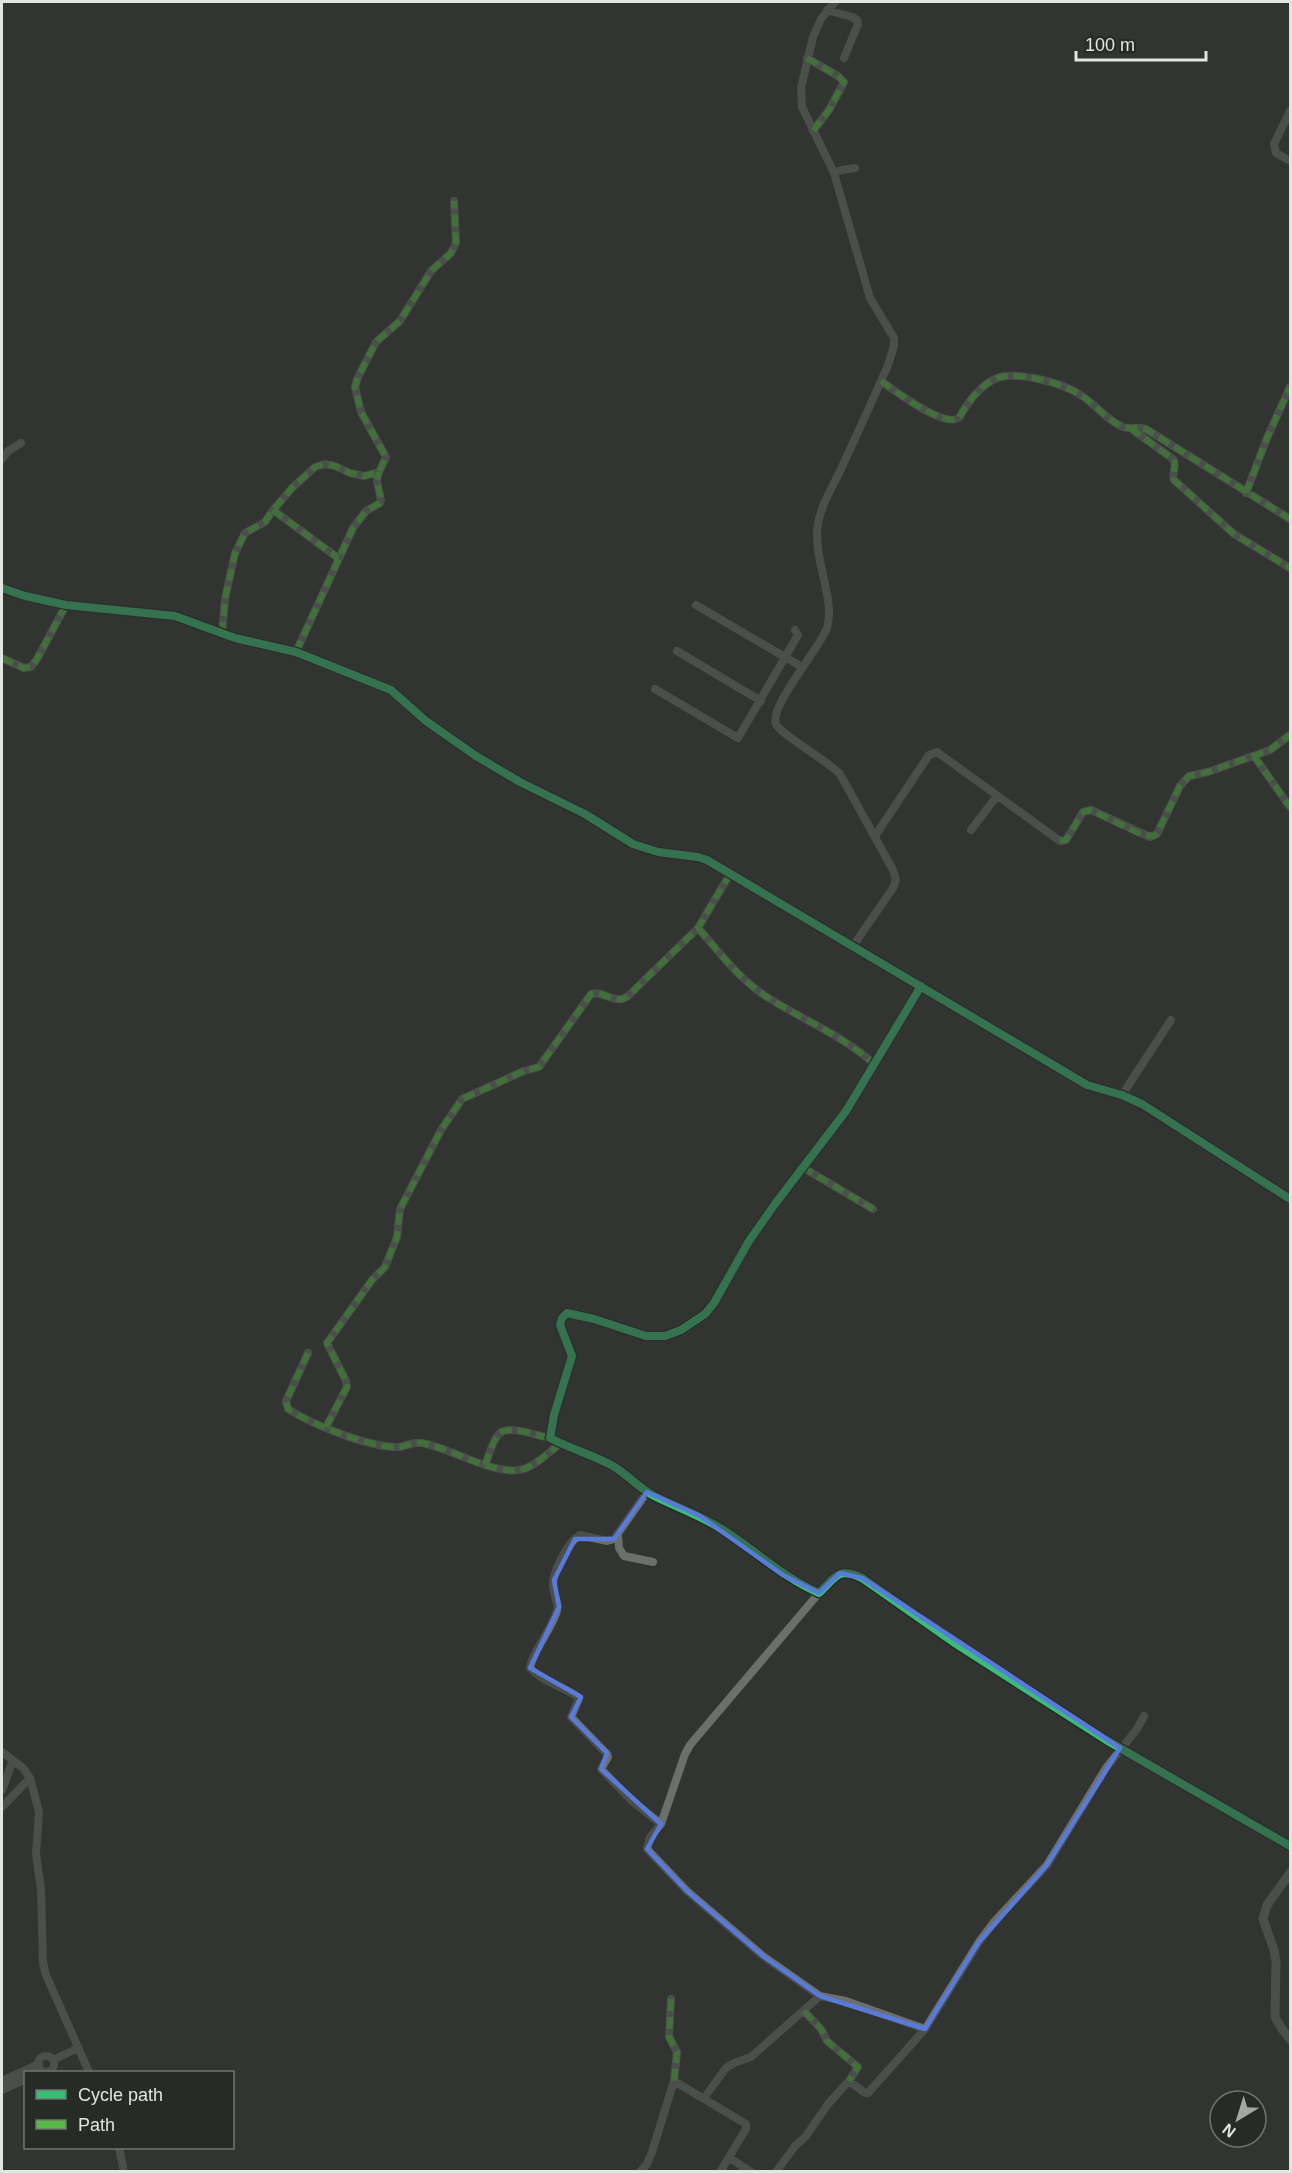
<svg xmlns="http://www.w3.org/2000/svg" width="1292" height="2173" font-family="Helvetica,sans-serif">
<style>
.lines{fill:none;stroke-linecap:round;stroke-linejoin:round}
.minor{stroke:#6c6f6c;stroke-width:8}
.tertiary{stroke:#6c6f6c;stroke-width:9}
.quiet{stroke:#58b947;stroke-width:6;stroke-dasharray:12 6;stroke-linecap:butt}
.cycleway-casing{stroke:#262b26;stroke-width:11}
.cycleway{stroke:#3abd76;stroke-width:8}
.marked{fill:none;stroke:#587bdb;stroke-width:4.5;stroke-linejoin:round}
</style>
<rect width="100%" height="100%" fill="#313431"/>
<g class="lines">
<path class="minor" d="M835,2L821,19L813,37L801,88L802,107L834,173L870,298L894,338V346L888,365C873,400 857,434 841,469C833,486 821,505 818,524C812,557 836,599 827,628C820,648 769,706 776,724C780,734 828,761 840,774L893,870L896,880L893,888L853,946
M827,10L852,17L857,20L858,24L844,58
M807,58L838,76L844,82L829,110L813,131
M1290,111L1274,144L1276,153L1290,161
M834,173L842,170L855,168
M881,381C895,391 944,428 959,418C968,402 980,385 997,378C1018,371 1064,383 1082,396C1096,405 1108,421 1123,427C1131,430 1138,426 1146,429L1290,519
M1130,428L1173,459C1178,466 1171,472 1174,480L1234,534L1290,568
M2,459L8,451L21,443
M1246,493L1267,438L1290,387
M273,510L338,558
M696,605L802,667
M222,634L225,599L235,553L245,533L265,522L273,510L292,488L315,467L325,464L335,466L350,473L364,476L379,472L386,457L361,412L355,387L358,377L376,342L400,321L431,271L451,253L456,243L454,201
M677,651L761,701
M296,652L353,528L366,511L380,503L381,500L377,481L379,472
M2,658L24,668L31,667L37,659L66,605
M655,689L738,738L798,635L795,630
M1254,756L1290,807
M971,830L997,796
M875,836L929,755L937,752L1060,841L1066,840L1083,812L1091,810L1150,837L1157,834L1180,786L1189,776L1208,772L1270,750L1290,735
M698,928C720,953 739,979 767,997C803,1020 842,1035 874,1064
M921,986L846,1111L775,1204L749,1241L714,1303L705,1314L681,1330L665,1336H646L594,1319L567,1313L562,1318L560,1325L572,1356L554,1415L550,1438C571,1449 593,1455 613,1466C628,1475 639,1488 654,1496C676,1507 699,1515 720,1528C754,1549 782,1577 819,1593C837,1576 838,1567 862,1578L956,1644L1106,1740L1290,1846
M1122,1095L1171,1020
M802,1167L873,1209
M308,1353L286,1401L288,1409C313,1425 366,1446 395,1447C405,1448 412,1441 422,1443C450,1448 491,1474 519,1470C534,1468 549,1452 561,1443
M326,1427L347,1387L346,1381L327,1343L372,1280L385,1267L397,1237L400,1209L441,1130L462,1099L524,1071L539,1067L591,994C605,990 615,1006 628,996L698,928L730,874
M485,1465C489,1456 492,1441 499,1434C508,1424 538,1436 550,1438
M647,1492L614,1539L607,1541L580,1535C567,1543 552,1572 553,1587C554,1597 560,1604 556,1614C551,1629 531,1655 530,1668C543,1683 564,1686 579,1698L571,1717L607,1754L608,1757L601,1769L632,1801L661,1824L650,1837L647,1849L687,1891L763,1956L820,1996L846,2001L925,2029L868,2093H865L849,2081L828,2104L806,2136L795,2146L776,2172
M618,1535L619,1548L624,1556L653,1562
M2,1752L23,1768L30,1778L39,1812L36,1854L41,1889L43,1963L46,1975L89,2072
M2,1790L13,1760
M2,1807L30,1778
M661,1824L685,1754L690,1745L819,1593
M804,2011L821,2029L827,2041L858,2067L849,2081
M925,2029L979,1942L994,1922L1047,1865L1106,1768L1137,1729L1144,1716
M38 2064a8 8 0 1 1 16 0a8 8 0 1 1-16 0Z
M53,2060L78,2048
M2,2081L39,2064
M674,2081L746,2124V2129L720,2172
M2,2090L26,2079
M704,2098L726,2068L734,2063L751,2057L820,1996
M119,2148L124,2172
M730,2158L751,2172
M640,2172L647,2164L652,2152L674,2081L677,2052L669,2037L671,1999"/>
<path class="tertiary" d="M2,588L25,596L66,605L175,616L235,638L296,652L391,690L426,721L476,756L520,782L585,814L633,844L658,852L698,857L707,860L1087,1085L1122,1095L1142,1104L1290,1199
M1290,1873L1267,1905L1263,1919L1274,1950L1276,1961L1275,2017L1282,2029L1290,2039"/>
<path class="quiet" d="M807,58L838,76L844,82L829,110L813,131
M881,381C895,391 944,428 959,418C968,402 980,385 997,378C1018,371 1064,383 1082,396C1096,405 1108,421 1123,427C1131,430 1138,426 1146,429L1290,519
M1130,428L1173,459C1178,466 1171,472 1174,480L1234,534L1290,568
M1246,493L1267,438L1290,387
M273,510L338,558
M222,634L225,599L235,553L245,533L265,522L273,510L292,488L315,467L325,464L335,466L350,473L364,476L379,472L386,457L361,412L355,387L358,377L376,342L400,321L431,271L451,253L456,243L454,201
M296,652L353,528L366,511L380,503L381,500L377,481L379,472
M2,658L24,668L31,667L37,659L66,605
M1254,756L1290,807
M1060,841L1066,840L1083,812L1091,810L1142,835L1154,836L1157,834L1180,786L1189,776L1208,772L1270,750L1290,735
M698,928C720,953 739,979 767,997C803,1020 842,1035 874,1064
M802,1167L873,1209
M308,1353L286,1401L288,1409C313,1425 366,1446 395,1447C405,1448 412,1441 422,1443C450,1448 491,1474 519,1470C534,1468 549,1452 561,1443
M326,1427L347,1387L346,1381L327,1343L372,1280L385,1267L397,1237L400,1209L441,1130L462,1099L524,1071L539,1067L591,994C605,990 615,1006 628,996L698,928L730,874
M485,1465C489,1456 492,1441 499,1434C508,1424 538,1436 550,1438
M671,1999L669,2037L677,2052L674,2081
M804,2011L821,2029L827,2041L858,2067L849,2081"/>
<g class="cycleway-casing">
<path id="cycleway" d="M2,588L25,596L66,605L175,616L235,638L296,652L391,690L426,721L476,756L520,782L585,814L633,844L658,852L698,857L707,860L1087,1085L1122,1095L1142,1104L1290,1199
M921,986L846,1111L775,1204L749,1241L714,1303L705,1314L681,1330L665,1336H646L594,1319L567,1313L562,1318L560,1325L572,1356L554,1415L550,1438C571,1449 593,1455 613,1466C628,1475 639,1488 654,1496C676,1507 699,1515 720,1528C754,1549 782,1577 819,1593C837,1576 838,1567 862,1578L956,1644L1106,1740L1290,1846"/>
</g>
<use href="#cycleway" class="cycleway"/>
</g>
<path d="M0 0H1292V2173H0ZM647,1492L700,1516L783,1575L819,1593L840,1573L862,1578L1120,1748L1047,1865L979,1942L925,2029L820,1996L763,1956L687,1891L647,1849L661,1824L601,1769L607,1753L571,1717L581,1697L530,1668L559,1607L554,1580L575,1539H614Z" fill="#313431" fill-opacity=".55" fill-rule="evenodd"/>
<path class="marked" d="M647,1492L700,1516L783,1575L819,1593L840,1573L862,1578L1120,1748L1047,1865L979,1942L925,2029L820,1996L763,1956L687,1891L647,1849L661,1824L601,1769L607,1753L571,1717L581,1697L530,1668L559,1607L554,1580L575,1539H614Z"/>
<rect width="1292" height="2173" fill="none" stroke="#e2e5e2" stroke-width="6"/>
<rect x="24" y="2071" width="210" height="78" fill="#262b26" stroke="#717571" stroke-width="1.5"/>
<rect x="36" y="2090" width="30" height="9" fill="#3abd76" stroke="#717571" stroke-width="1.5"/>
<text x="78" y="2101" font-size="18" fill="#e2e5e2">Cycle path</text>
<rect x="36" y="2120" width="30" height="9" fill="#58b947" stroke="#717571" stroke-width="1.5"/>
<text x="78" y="2131" font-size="18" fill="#e2e5e2">Path</text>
<g transform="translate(1238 2119) rotate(218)"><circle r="28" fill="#262b26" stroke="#717571" stroke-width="1.5"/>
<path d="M0-4.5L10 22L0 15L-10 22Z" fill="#a4a7a4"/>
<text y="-9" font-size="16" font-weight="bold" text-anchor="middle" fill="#e2e5e2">N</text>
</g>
<path d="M1076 51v9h130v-9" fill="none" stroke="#e2e5e2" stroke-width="3"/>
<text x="1085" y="51" font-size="18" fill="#e2e5e2" stroke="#262b26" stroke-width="4.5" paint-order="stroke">100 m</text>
</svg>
